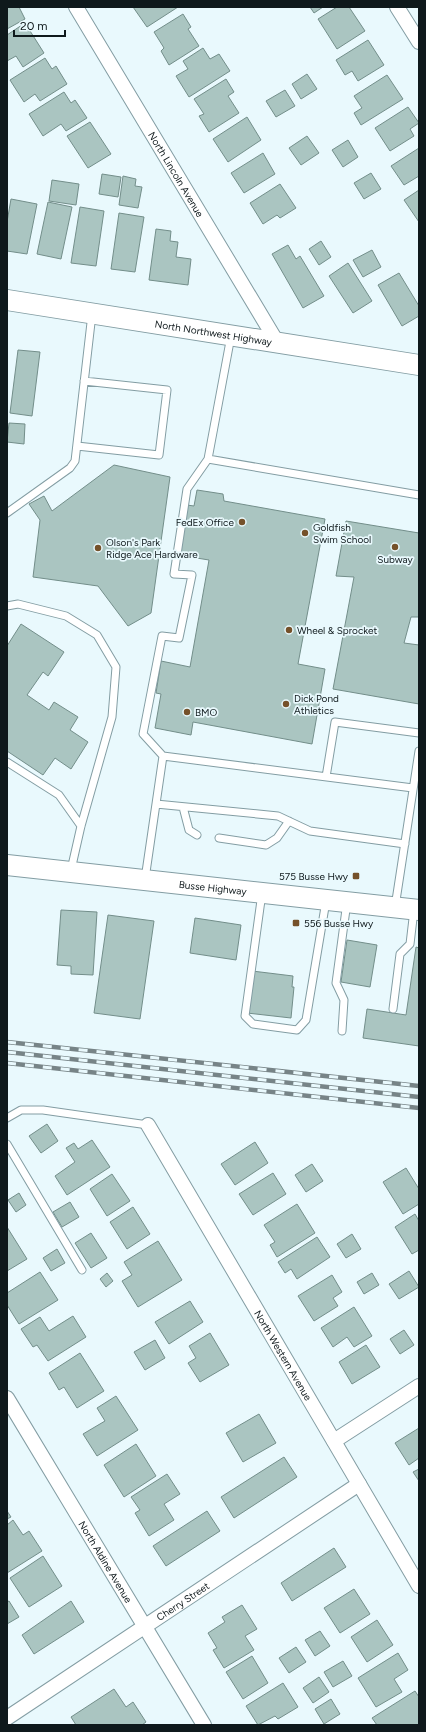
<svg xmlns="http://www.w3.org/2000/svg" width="426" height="1732" font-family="Figtree,sans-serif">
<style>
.building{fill:#aac5c1;stroke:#738e8a}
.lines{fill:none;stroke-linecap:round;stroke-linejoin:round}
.service-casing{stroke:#839da3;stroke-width:9}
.minor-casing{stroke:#839da3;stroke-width:16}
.secondary-casing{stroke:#839da3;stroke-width:22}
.service{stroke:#fff;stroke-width:7}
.minor{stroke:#fff;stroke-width:14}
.secondary{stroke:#fff;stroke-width:20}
.rail-casing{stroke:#778487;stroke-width:4.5}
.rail{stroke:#e9f9fd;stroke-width:3;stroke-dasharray:9;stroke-linecap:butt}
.poi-dot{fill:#75512a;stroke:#e9f9fd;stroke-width:1.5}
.labels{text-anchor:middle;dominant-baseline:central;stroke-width:3.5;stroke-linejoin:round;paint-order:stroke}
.street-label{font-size:10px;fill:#0f191c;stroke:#e9f9fd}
.poi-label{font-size:10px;fill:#0f191c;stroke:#e9f9fd;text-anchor:start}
</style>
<rect width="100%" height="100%" fill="#e9f9fd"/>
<path class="building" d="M7,7H19L25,19L7,29Z
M133,7H178L147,27Z
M310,7H323L314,13Z
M337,7H349L365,31L337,49L318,19Z
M183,14L191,27L188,29L199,46L169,65L161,51L164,48L154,32Z
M25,23L44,53L23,67L16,56L7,61V35Z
M368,40L384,65L358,81L352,71L345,75L336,60Z
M203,48L210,59L219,54L230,71L189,97L176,76L188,69L183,61Z
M45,58L52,69L56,66L67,84L40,101L35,94L24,102L10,80Z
M307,74L317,89L301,99L292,84Z
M387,75L403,99L361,125L354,113L362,108L354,96Z
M226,79L234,92L228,96L239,113L209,132L199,116L204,114L194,99Z
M285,90L295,106L276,117L266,101Z
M64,92L71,103L75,100L87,118L66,131L61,124L43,136L29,114Z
M408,107L419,123L410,129L414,136L390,151L375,128Z
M247,117L261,140L228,162L213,139Z
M90,122L111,154L88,168L67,136Z
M307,136L319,153L301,165L289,148Z
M348,140L358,157L343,167L332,150Z
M419,148V176L404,185L391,166Z
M263,153L275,174L244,193L231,173Z
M371,173L381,189L364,199L354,183Z
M102,174L121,177L118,197L99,194Z
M123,176L136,179L135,186L142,187L138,208L119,205Z
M52,180L79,184L76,205L49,201Z
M280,184L296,208L280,218L277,215L263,224L250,203Z
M419,190V222L404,200Z
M11,199L37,204L27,254L7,251V222Z
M48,202L72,207L61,259L37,254Z
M80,207L104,211L96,266L71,263Z
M119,213L144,217L135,272L111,269Z
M156,229L171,231L170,241L178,242L176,257L191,259L188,285L149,280Z
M321,241L331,257L319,265L309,249Z
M288,245L296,259L300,256L324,296L303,308L272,254Z
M372,250L381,267L363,277L353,260Z
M348,263L372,301L353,313L329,276Z
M399,273L419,306V316L402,326L378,285Z
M18,350L40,352L32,416L10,413Z
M9,423L25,424L24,444L7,442Z
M114,465L170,477L151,613L128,626L98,586L33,577L40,520L29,504L44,496L52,511Z
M197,490L223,494L224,501L325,519L298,664L325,669L312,744L193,722L191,735L155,728L161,694L156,693L161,661L190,667L209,560L178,555L187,505L194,506Z
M346,521L419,533V617H411L404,643L419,645V704L333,689L354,577L336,576Z
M21,624L64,652L48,676L43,672L27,695L49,710L54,702L78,717L70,730L88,742L71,769L55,758L43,775L7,751V646Z
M61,910L97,912L93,975L71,974V966L57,965Z
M108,915L154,921L140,1019L94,1013Z
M195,918L241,925L236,960L190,953Z
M347,940L377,945L370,987L341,982Z
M416,947L419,948V1046L363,1038L367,1009L406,1015Z
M252,971L293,976L292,987H294L291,1018L247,1013Z
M47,1124L58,1141L41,1153L29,1136Z
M92,1140L110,1167L67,1195L55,1176L75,1162L66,1148L74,1143L78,1149Z
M255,1142L268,1163L235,1185L221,1164Z
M312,1164L323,1181L306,1192L295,1175Z
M406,1168L419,1189V1204L403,1214L383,1182Z
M273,1173L286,1194L253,1215L239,1194Z
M112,1174L130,1201L107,1216L90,1189Z
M19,1193L26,1205L16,1212L8,1200Z
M70,1202L79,1217L62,1227L53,1212Z
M297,1204L315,1233L277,1257L270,1245L275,1242L264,1225Z
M133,1207L150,1234L127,1249L110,1222Z
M415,1214L419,1221V1250L412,1254L395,1227Z
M7,1227L27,1259L7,1271Z
M91,1233L107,1258L91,1268L75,1243Z
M352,1234L361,1249L346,1258L337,1244Z
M317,1237L330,1257L297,1279L291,1269L285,1273L278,1262Z
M158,1241L182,1280L138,1307L122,1281L132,1275L124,1262Z
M57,1249L65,1263L51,1271L43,1258Z
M409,1271L419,1287L399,1299L389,1284Z
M40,1272L58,1300L19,1324L7,1305V1293Z
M107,1273L113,1281L106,1287L100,1279Z
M372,1273L379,1285L364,1294L357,1282Z
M332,1275L342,1292L333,1298L338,1306L314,1321L298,1296Z
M190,1301L203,1322L169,1344L155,1322Z
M354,1307L372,1336L354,1347L347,1337L333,1347L321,1328Z
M73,1316L86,1337L48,1361L37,1345L33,1347L21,1329L40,1317L49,1331Z
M404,1330L414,1345L400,1354L390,1339Z
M210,1333L229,1365L200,1382L188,1363L196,1358L189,1346Z
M155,1340L165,1358L145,1370L134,1352Z
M366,1345L380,1367L352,1384L339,1362Z
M80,1353L104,1391L77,1408L64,1387L59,1390L49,1373Z
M116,1396L138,1430L97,1456L83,1434L105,1421L97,1408Z
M259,1414L276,1443L243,1462L226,1433Z
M419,1428V1458L409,1465L395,1443Z
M136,1444L156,1476L124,1497L104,1465Z
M284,1457L297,1477L234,1518L221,1497Z
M419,1469V1481L413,1472Z
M167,1474L180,1494L164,1504L174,1520L149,1536L135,1513L140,1510L131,1497Z
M7,1511L11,1517L7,1519Z
M207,1511L220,1531L166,1566L153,1546Z
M13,1520L23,1535L29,1531L42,1551L7,1573V1525Z
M334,1548L346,1567L292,1601L281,1583Z
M43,1556L62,1586L29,1607L10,1578Z
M354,1589L370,1614L340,1633L324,1608Z
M9,1601L19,1617L7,1624V1602Z
M71,1601L84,1622L34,1654L22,1635Z
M242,1605L257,1629L245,1636L254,1650L224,1668L213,1650L217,1648L208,1633L225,1622L222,1617Z
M377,1620L393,1645L367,1662L351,1637Z
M320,1631L330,1646L315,1656L305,1640Z
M296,1647L306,1662L289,1673L279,1658Z
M398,1653L408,1670L394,1679L402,1692L376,1707L358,1678Z
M252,1656L268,1683L243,1699L226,1672Z
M343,1661L352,1676L333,1687L324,1672Z
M319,1677L329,1692L313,1703L303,1688Z
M283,1683L298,1707L278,1719L275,1716L258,1725L246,1706Z
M114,1689L126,1707L133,1702L146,1722L142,1725H76L71,1717Z
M415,1691L419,1697V1725H377L372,1718Z
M331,1699L340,1714L324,1724L315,1709Z"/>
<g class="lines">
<g class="service-casing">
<path id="service" d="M231,336L208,459L419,495
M77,446L159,455L167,390L84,381
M208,459L187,489L174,574L192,575L179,638L162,636L143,734L163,756L413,788
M7,513L70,468L75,461L92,314
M7,606L18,604L66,616L97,635L116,667L112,717L81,826L71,870
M7,762L59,795L81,826
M326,777L335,722L419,733
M156,804L278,816L310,831L405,844
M183,807L189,830L197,835
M219,838L266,845L277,838L289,821
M145,879L163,756
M262,893L245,1016L253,1024L297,1030L306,1020L326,901
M395,907L419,751
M393,1009L400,954L410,944L414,910
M342,1031L344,1000L336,983L347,902
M7,1118L21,1110H43L148,1125
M7,1144L82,1270"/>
</g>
<g class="minor-casing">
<g id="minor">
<path id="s1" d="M76,7L277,342"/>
<path d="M397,7L419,42"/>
<path id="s2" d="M148,1125L419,1586"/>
<path id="s3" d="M7,1398L204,1725"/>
<path d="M334,1441L419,1386"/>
<path id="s4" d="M7,1718L359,1484"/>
</g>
</g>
<g class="secondary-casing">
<g id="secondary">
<path id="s5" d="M7,300L419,365"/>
<path id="s6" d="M7,865L419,910"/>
</g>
</g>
<use href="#service" class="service"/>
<use href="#minor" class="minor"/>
<use href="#secondary" class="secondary"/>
<g class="rail-casing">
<path id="rail" d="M7,1042L419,1086
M7,1052L419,1097
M7,1063L419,1108"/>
</g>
<use href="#rail" class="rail"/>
</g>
<g class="poi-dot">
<circle cx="242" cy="522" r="4"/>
<circle cx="305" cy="533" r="4"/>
<circle cx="395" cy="547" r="4"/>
<circle cx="98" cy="548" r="4"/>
<circle cx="289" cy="630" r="4"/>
<circle cx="286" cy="704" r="4"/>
<circle cx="187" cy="712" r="4"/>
<rect x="352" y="872" width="8" height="8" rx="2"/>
<rect x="292" y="919" width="8" height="8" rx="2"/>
</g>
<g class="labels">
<g class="street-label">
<text stroke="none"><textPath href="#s1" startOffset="195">North Lincoln Avenue</textPath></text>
<text stroke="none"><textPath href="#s5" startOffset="209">North Northwest Highway</textPath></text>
<text stroke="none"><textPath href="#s6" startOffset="207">Busse Highway</textPath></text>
<text stroke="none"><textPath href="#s2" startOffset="267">North Western Avenue</textPath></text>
<text stroke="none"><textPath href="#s3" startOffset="191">North Aldine Avenue</textPath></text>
<text stroke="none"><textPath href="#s4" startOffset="211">Cherry Street</textPath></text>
</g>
<g class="poi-label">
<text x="234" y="522" text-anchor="end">FedEx Office</text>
<text x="313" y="527">Goldfish<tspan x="313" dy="12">Swim School</tspan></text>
<text x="106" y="542">Olson's Park<tspan x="106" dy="12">Ridge Ace Hardware</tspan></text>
<text x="395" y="559" text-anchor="middle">Subway</text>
<text x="297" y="630">Wheel &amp; Sprocket</text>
<text x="294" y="698">Dick Pond<tspan x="294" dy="12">Athletics</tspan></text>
<text x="195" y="712">BMO</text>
<text x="348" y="876" text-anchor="end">575 Busse Hwy</text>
<text x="304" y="923">556 Busse Hwy</text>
</g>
</g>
<rect width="426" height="1732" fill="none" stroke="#0f191c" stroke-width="16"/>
<path d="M14 30v6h51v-6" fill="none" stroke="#0f191c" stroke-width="2"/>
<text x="20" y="30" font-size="12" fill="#0f191c" stroke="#e9f9fd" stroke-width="3" paint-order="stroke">20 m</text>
</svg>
